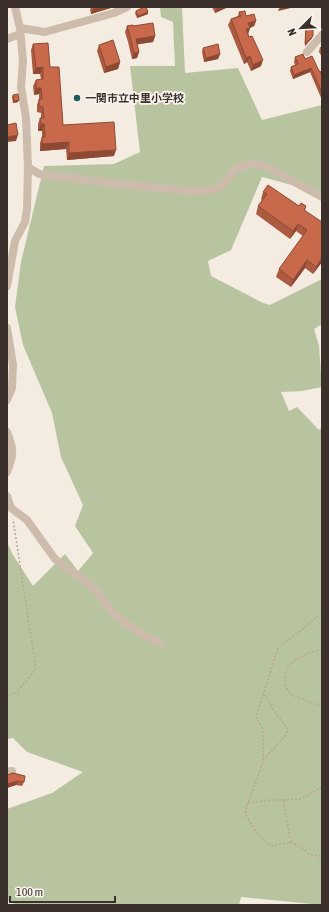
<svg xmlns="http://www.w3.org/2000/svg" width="329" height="912" font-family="'Asap Condensed','Noto Sans JP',sans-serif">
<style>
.green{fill:#b8c4a0}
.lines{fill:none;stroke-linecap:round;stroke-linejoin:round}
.path{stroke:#b9a596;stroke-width:1.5;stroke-dasharray:2 2;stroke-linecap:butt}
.street{stroke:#cdbbac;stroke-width:8}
.wall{fill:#ac5a40}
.shaded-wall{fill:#8c4a34}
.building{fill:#c8694b;stroke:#8c4a34}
.poi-dot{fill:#1f5a5e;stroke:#fbf5ee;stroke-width:1.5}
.labels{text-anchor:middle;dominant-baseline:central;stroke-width:3.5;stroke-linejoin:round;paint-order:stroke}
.poi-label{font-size:11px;font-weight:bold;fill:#3b302b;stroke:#fbf5ee;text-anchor:start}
</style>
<rect width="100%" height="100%" fill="#f4ebe1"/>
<path class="green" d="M160,7H181L182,8L185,73L238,68L262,120L322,105V193L262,177L231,250L208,261L211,276L263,303L270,305L322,279V324L314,329L319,346L322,387L302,391L281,392L289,411L297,407L319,430L322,427V905L241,897L239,905H18L7,901V809L52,793L83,772L27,752L13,738L7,739V542L13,555L33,586L65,554L78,571L93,553L75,526L83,505L61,457L52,413L23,345L15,307L21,262L44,166L114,164L140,152L130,66H175L173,22L161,17Z"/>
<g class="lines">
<path class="path" d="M322,650C305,652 284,662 285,682C285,686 288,690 290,694L322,707
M7,696L17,692L36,669L13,519
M263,760L285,736L288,729L272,708L264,693
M283,800L301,799L320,788L322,789
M248,803L270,800H283L291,842L272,846C261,840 249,824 245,811L263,762V729L256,717L278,648L309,624L322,612
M291,842L304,849L309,854L322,857"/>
<path class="street" d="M20,28L45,32L114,13L127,7
M7,39L20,34
M307,52L322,35
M28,167L39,174L125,185L197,191H209L222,186L234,170L251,163L265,166L322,197
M7,286L15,241L25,222L27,208L28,167L26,118L21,87L23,61L20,28L15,7
M7,328L13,365L12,388L7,400
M7,432C14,450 14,454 7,472
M7,496L11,508L27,520L55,559L93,587L114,614L140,633L160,643
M7,772L12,771"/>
</g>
<path class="wall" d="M91,7H114L91,14L90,10Z
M212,7H226V8L215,13Z
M136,11L148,14L137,18L135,13Z
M239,12L256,21L254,26L250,28L248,34L261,66L251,71L247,62L244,64L228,25L231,19L238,16Z
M127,26L155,36L153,42L137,44L139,52L137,58L132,59L128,42L125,32Z
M306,27L312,38L305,46V30Z
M33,44L50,67L63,125L114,156L67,160L66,149L40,151V143L42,137V131H38V124L40,118H41V113L37,112V105L39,99V94L34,95L33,86L36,80L41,79L40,74H33L31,50Z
M99,45L120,62L118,69L104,73L97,51Z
M320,47H322V57L319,52Z
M203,48L220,54L218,59L204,62L202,52Z
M295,57L305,59L319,71L322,75V100L310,72L293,79L290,71L291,67L295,65L294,62Z
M13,95L18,102L13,103L12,97Z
M263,192L299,206H306L305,210L322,262L313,274L305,268L291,287L276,277L279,269L303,236L296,231L290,239L256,214L258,206L262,200L261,199Z
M7,775L24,782L22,786L16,785L7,788Z"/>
<path class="shaded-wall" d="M98,7H114L91,14L93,9Z
M220,7H226V8L215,13L216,9Z
M280,7H295L278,11Z
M148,12V14L137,18L138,16Z
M256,21L254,26L246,29L248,23Z
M250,28L248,34L246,29Z
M155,36L153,42L134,45L136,39Z
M313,36L312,38L305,46V44Z
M139,52L137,58L132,59L134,53Z
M220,54L218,59L204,62L206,58Z
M250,56L247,62L244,64L246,58Z
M263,60L261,66L251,71L253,65Z
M120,62L118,69L104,73L106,67Z
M43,67L40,74H33L36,68Z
M311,68L310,72L293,79L294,75Z
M36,88H41L39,94L34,95Z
M19,100L18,102L13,103L14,101Z
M41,124H44L42,131H38Z
M18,135L16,141L7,142V137Z
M69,142L66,149L40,151L42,144Z
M116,150L114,156L67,160L69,153Z
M298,224L296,231L290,239L293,231Z
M322,258V262L313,274L316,267Z
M307,260L305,268L291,287L293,280Z
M18,781L16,785L7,788V784Z"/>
<path class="building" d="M144,7H146L148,12L138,16L136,11Z
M245,11L246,16L254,14L256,21L248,23L250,28L246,29L249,37L252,36L263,60L253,65L250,56L246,58L231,19L241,16L239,12Z
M153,23L155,36L136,39L139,52L134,53L130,36L127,26L133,25V26Z
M306,27L313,28V36L305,44Z
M113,40L120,62L106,67L99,45Z
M48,43L50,67H59L63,125L114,122L116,150L69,153V142L42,144V137H45L44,124H41L40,118H44L43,107L39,106V99H42L41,88H36V80L43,79V67L36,68L33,44Z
M218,44L220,54L206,58L203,48Z
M303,54L305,59L312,56L319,71H320L322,75V93L311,68L294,75L291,67L298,64L295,57Z
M18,94L19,100L14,101L13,95Z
M16,123L18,135L7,137V125Z
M268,185L299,206L301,203L306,206L304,210L322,222V258L316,267L307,260L293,280L279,269L307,230L298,224L293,231L258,206L267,194L263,192Z
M13,773L25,776L24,782L18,781L7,784V775Z"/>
<circle class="poi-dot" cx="77" cy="98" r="4"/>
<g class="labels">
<g class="poi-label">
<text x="85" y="98">一関市立中里小学校</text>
</g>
</g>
<rect width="329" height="912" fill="none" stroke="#3b302b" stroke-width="16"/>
<g transform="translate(301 28) rotate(246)" stroke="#fbf5ee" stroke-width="3" paint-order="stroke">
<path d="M0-3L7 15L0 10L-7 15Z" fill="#3b302b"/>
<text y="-6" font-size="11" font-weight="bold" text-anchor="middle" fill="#3b302b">N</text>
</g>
<path d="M10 896v6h105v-6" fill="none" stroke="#3b302b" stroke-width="2"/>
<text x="16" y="896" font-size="12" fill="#3b302b" stroke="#fbf5ee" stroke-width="3" paint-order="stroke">100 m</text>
</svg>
